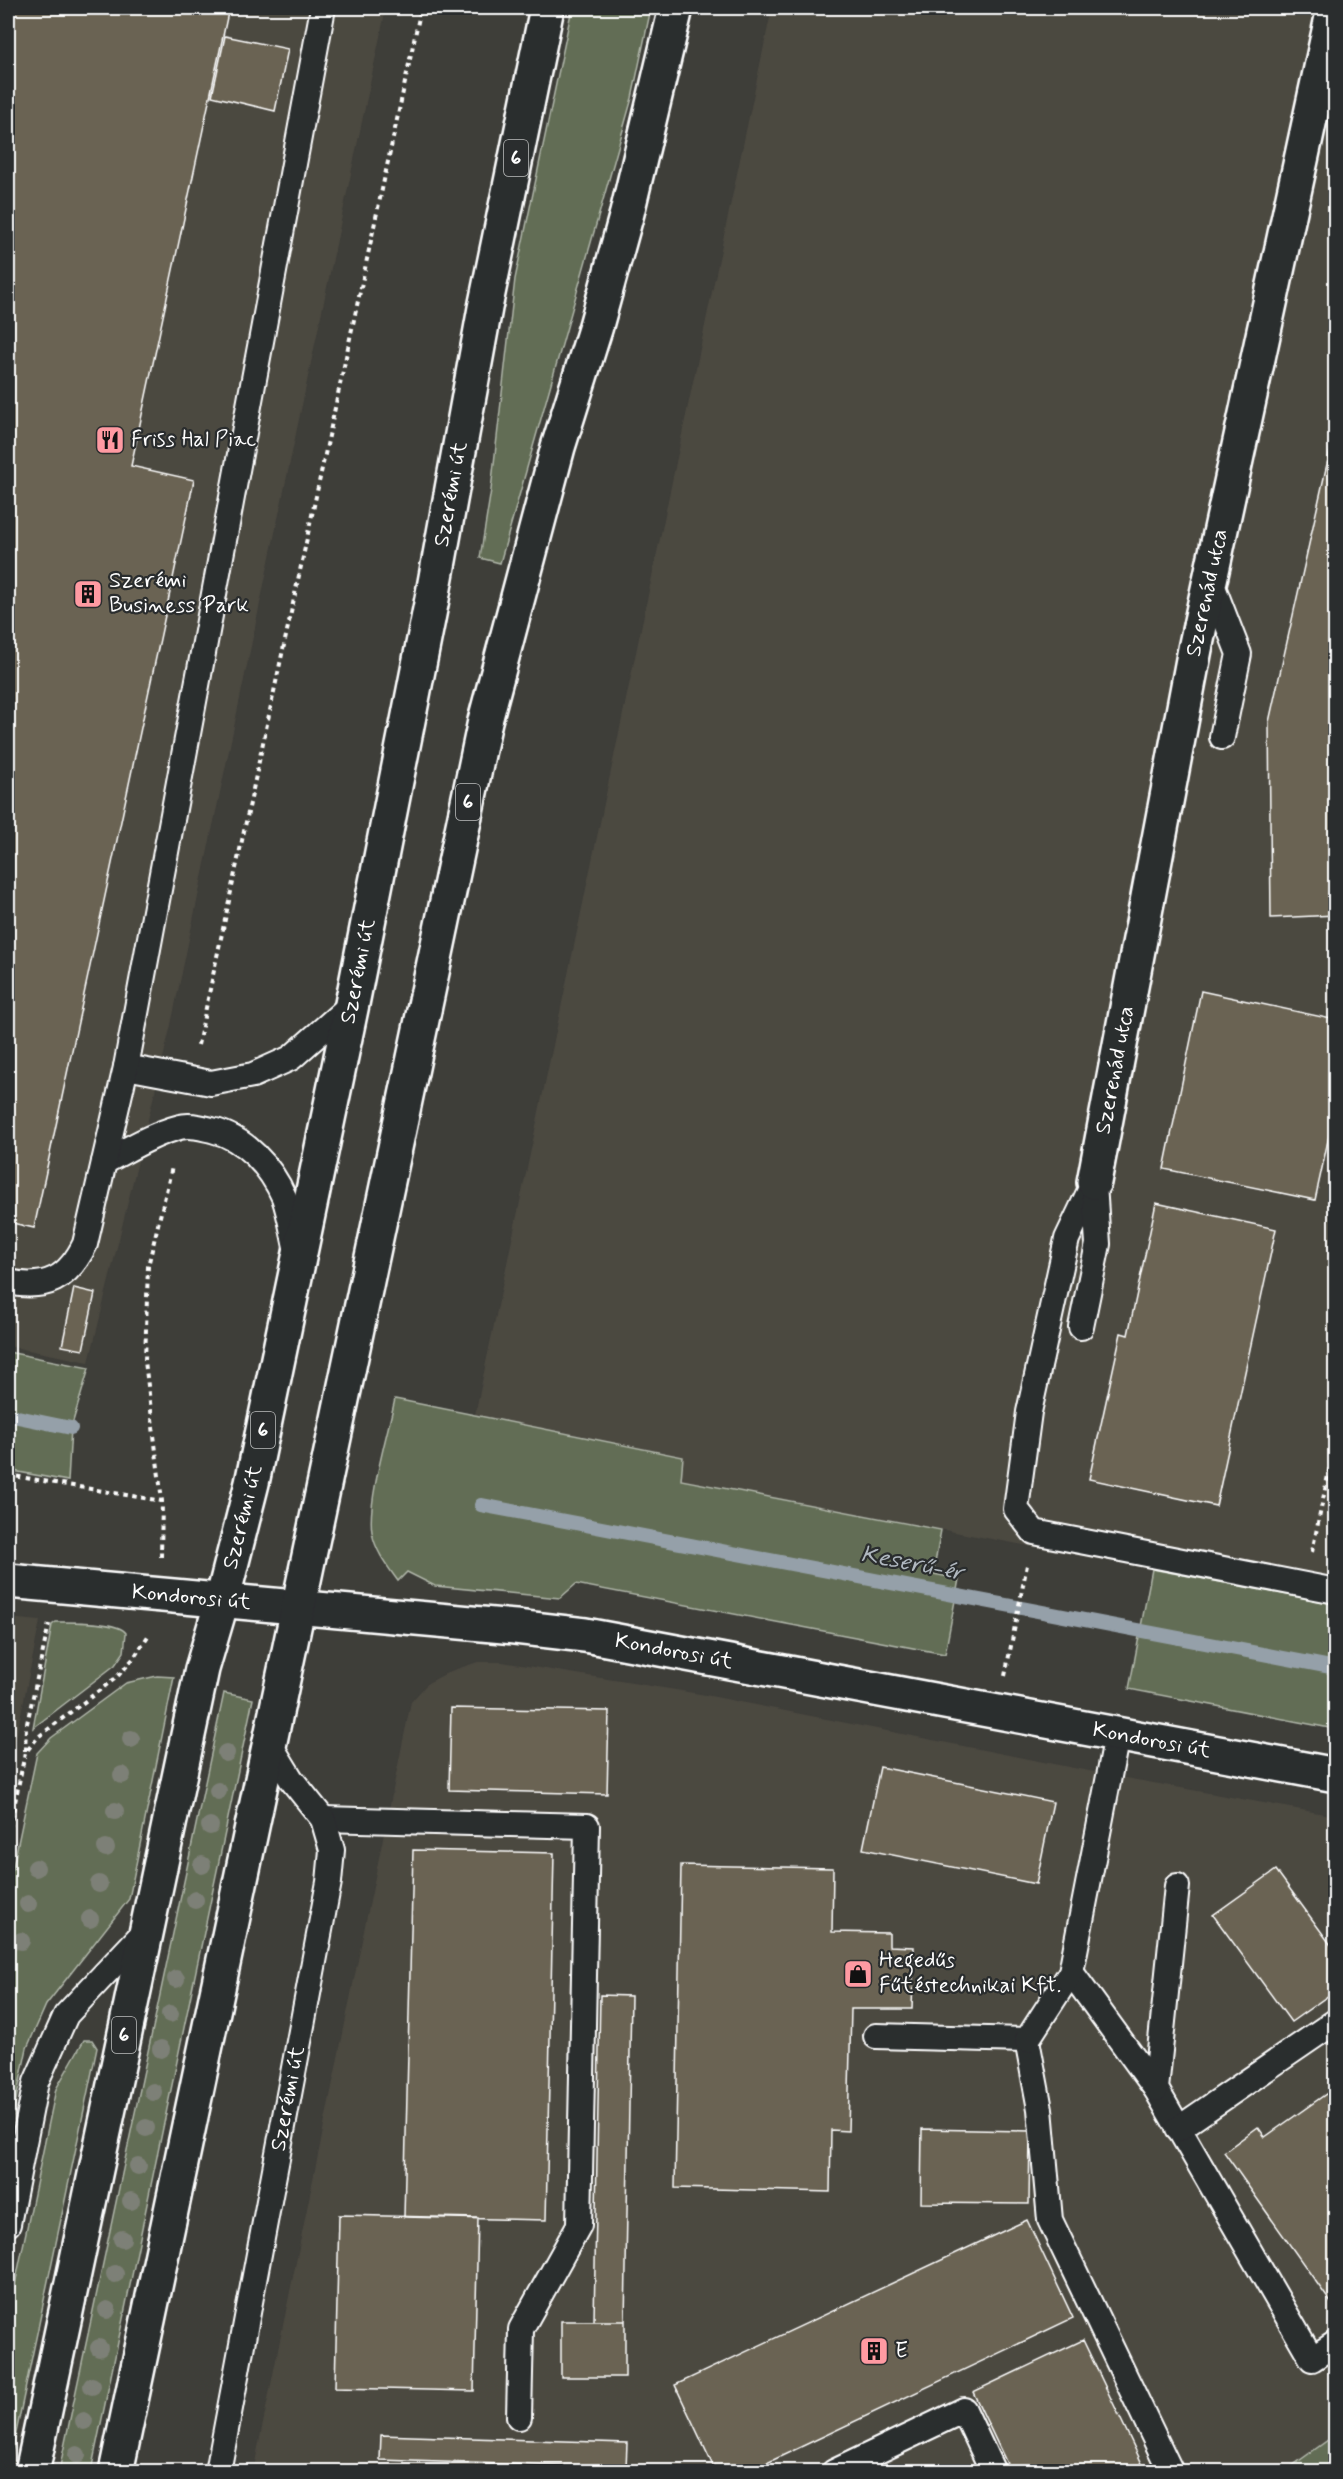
<svg xmlns="http://www.w3.org/2000/svg" width="1343" height="2479" font-family="Mynerve,sans-serif">
<style>
.built{fill:#4c4941}
.green{fill:#626d54;stroke:#b0b6aa;stroke-width:1.5}
.lines{fill:none;stroke-linecap:round;stroke-linejoin:round}
.stream{stroke:#95a0a9;stroke-width:14}
.building{fill:#6b6453;stroke:#fff;stroke-width:1.5}
.service-casing{stroke:#fff;stroke-width:28}
.minor-casing{stroke:#fff;stroke-width:38}
.primary-casing{stroke:#fff;stroke-width:38}
.path{stroke:#fff;stroke-width:4;stroke-dasharray:4.5 4.5;stroke-linecap:butt}
.service{stroke:#2a2d2e;stroke-width:24}
.minor{stroke:#2a2d2e;stroke-width:33}
.primary{stroke:#2a2d2e;stroke-width:33}
.tree{fill:#7d8077}
.labels{text-anchor:middle;dominant-baseline:central;stroke-width:4.5;stroke-linejoin:round;paint-order:stroke}
.shield{fill:#2a2d2e;stroke:#bfc0c0;stroke-width:1.5}
.shield-label{font-size:21px;font-weight:bold;fill:#fff}
.poi-label{font-size:22px;fill:#fff;stroke:#2a2d2e;text-anchor:start}
.street-label{font-size:22px;fill:#fff;stroke:#2a2d2e}
.water-label{font-size:24px;font-style:italic;fill:#afb7bf;stroke:#2a2d2e}
</style>
<rect width="100%" height="100%" fill="#3e3e39"/>
<filter id="ink" filterUnits="userSpaceOnUse"><feTurbulence type="fractalNoise" baseFrequency=".0167" numOctaves="2"/><feDisplacementMap in="SourceGraphic" scale="12" xChannelSelector="R" yChannelSelector="G"/><feConvolveMatrix kernelMatrix="1 2 1 2 8 2 1 2 1" color-interpolation-filters="sRGB"/></filter>
<g filter="url(#ink)">
<path class="built" d="M8,8H386L170,1029L89,1362L8,1346Z
M772,8H1335V1604L680,1480L682,1457L475,1415Z
M8,1618L40,1621L8,1777Z
M478,1662H502L700,1694L1109,1775L1335,1816V2471L253,2472L411,1702L428,1683L451,1671Z"/>
<path class="green" d="M572,8H651L632,98L500,563L480,558L491,490L515,279Z
M8,1352L89,1368L71,1428L68,1481L8,1470Z
M395,1399L683,1457L681,1480L941,1530L933,1574L959,1579L945,1654L576,1584L560,1598L435,1586L407,1572L398,1581C388,1567 375,1551 372,1532C367,1502 388,1432 395,1399Z
M1152,1569L1335,1604V1729L1129,1689Z
M56,1622C71,1622 118,1621 126,1633L124,1652L115,1665L33,1728L52,1625Z
M157,1676L174,1677L129,1899L46,2005L27,2048L8,2137V1891L37,1753L51,1738L126,1683Z
M224,1693L253,1699L91,2471H59Z
M84,2040H92L97,2048L8,2471V2318L56,2089Z
M1335,2435V2471H1285Z"/>
<g class="lines">
<path class="stream" d="M8,1415L71,1428
M481,1505L1336,1668"/>
</g>
<path class="building" d="M8,8H229L131,466L194,480L34,1228L8,1222Z
M225,36L288,49L275,111L212,96Z
M1336,424V915L1271,918L1269,722Z
M1201,991L1336,1020V1104L1315,1200L1164,1169Z
M1156,1203L1276,1229L1216,1506L1089,1479L1121,1333L1128,1335Z
M74,1288L95,1293L83,1350L62,1346Z
M451,1708L609,1711L607,1794L449,1790Z
M880,1767L1053,1802L1036,1884L863,1849Z
M413,1850L554,1853L546,2220L404,2217Z
M681,1865L833,1868L832,1932L889,1933V1946L914,1947L912,2009H851L848,2131L831,2130L830,2192L675,2188Z
M1276,1870L1336,1952V1990L1291,2022L1213,1915Z
M600,1995L631,1996L625,2321H594Z
M1336,2087V2310L1224,2152L1258,2127L1265,2137Z
M922,2129L1030,2131L1029,2204L921,2203Z
M339,2215L478,2218L474,2391L335,2388Z
M1027,2220L1073,2318L748,2472H716L675,2385Z
M561,2321H625V2377H561Z
M1083,2340L1146,2472H1011L973,2392Z
M381,2435L627,2443L626,2468L380,2460Z"/>
<g class="lines">
<g class="service-casing">
<g id="service">
<path d="M1210,579L1239,654L1222,737"/>
<path d="M126,1067L211,1083L253,1075L291,1058L352,1004"/>
<path d="M104,1162C129,1149 153,1134 180,1127C190,1124 202,1128 212,1130C245,1138 271,1167 284,1197C290,1214 293,1234 297,1251"/>
<path d="M1094,1182L1067,1239L1029,1412L1016,1509L1034,1532L1336,1591"/>
<path d="M8,1282C46,1290 68,1279 85,1244L126,1067L323,8"/>
<path d="M1081,1327L1098,1244L1094,1184"/>
<path d="M323,1819L587,1826L579,2225L521,2329L519,2417"/>
<path d="M1177,1886L1156,2089L1312,2359L1336,2343"/>
<path d="M1071,1972L1156,2089"/>
<path d="M876,2036L1027,2040L1040,2109L1050,2220L1171,2472"/>
<path d="M1027,2040L1071,1972L1117,1735"/>
<path d="M1178,2129L1336,2021"/>
<path d="M8,2224L36,2082L66,2015L147,1929"/>
<path id="s1" d="M218,2472L329,1882L332,1850L323,1819L291,1779L269,1743"/>
<path d="M834,2472L964,2410L993,2472"/>
</g>
</g>
<g class="minor-casing">
<g id="minor">
<path id="s2" d="M1094,1182L1195,649L1334,8"/>
<path id="s3" d="M8,1581L515,1627L585,1635L1336,1775"/>
</g>
</g>
<g class="primary-casing">
<g id="primary">
<path id="s4" d="M32,2472L202,1669L222,1601L252,1483L352,1004L432,599L485,308L547,8"/>
<path d="M116,2472L485,721L558,447L596,326L627,213L676,8"/>
</g>
</g>
<path class="path" d="M198,1045L421,8
M8,1475L162,1501
M1312,1552L1331,1461L1336,1457
M161,1557L162,1501L145,1361L148,1266L172,1167
M1005,1676L1027,1565
M25,1751L26,1728L49,1624
M8,1837L25,1753L38,1737L117,1677L133,1659L150,1633"/>
<use href="#service" class="service"/>
<use href="#minor" class="minor"/>
<use href="#primary" class="primary"/>
</g>
<g class="tree">
<circle cx="131" cy="1739" r="9"/>
<circle cx="226" cy="1753" r="9"/>
<circle cx="122" cy="1775" r="9"/>
<circle cx="218" cy="1791" r="9"/>
<circle cx="115" cy="1811" r="9"/>
<circle cx="210" cy="1826" r="9"/>
<circle cx="106" cy="1848" r="9"/>
<circle cx="202" cy="1865" r="9"/>
<circle cx="36" cy="1868" r="9"/>
<circle cx="99" cy="1884" r="9"/>
<circle cx="195" cy="1900" r="9"/>
<circle cx="28" cy="1904" r="9"/>
<circle cx="90" cy="1919" r="9"/>
<circle cx="21" cy="1941" r="9"/>
<circle cx="176" cy="1979" r="9"/>
<circle cx="170" cy="2014" r="9"/>
<circle cx="161" cy="2049" r="9"/>
<circle cx="153" cy="2092" r="9"/>
<circle cx="146" cy="2128" r="9"/>
<circle cx="138" cy="2166" r="9"/>
<circle cx="131" cy="2201" r="9"/>
<circle cx="122" cy="2239" r="9"/>
<circle cx="115" cy="2274" r="9"/>
<circle cx="107" cy="2310" r="9"/>
<circle cx="99" cy="2348" r="9"/>
<circle cx="92" cy="2386" r="9"/>
<circle cx="84" cy="2421" r="9"/>
<circle cx="77" cy="2455" r="9"/>
</g>
</g>
<defs>
<g id="restaurant-square" transform="scale(1.5)"><rect x="-9" y="-9" width="18" height="18" rx="4" fill="#ff9aa2" stroke="#2a2d2e"/><path d="M-5-6h1v4h1v-4h1v4h1v-4h1v5L-1.5 .5V6h-2V.5L-5-1ZM5-6V6H3V1.5H1.5Q1.5-4 5-6Z" fill="#111"/></g>
<g id="building-square" transform="scale(1.5)"><rect x="-9" y="-9" width="18" height="18" rx="4" fill="#ff9aa2" stroke="#2a2d2e"/><path d="M-4-6H4V6H1V3H-1V6H-4ZM-2.5-4.3h1.7v1.8h-1.7ZM.8-4.3h1.7v1.8H.8ZM-2.5-1h1.7V.8h-1.7ZM.8-1h1.7V.8H.8Z" fill="#111"/></g>
<g id="shop-square" transform="scale(1.5)"><rect x="-9" y="-9" width="18" height="18" rx="4" fill="#ff9aa2" stroke="#2a2d2e"/><path d="M-5-2.5h2.3a2.7 3.5 0 0 1 5.4 0H5L5.5 6h-11ZM-1.5-2.5h3a1.5 2.3 0 0 0-3 0Z" fill="#111"/></g>
</defs>
<g fill-rule="evenodd">
<use href="#restaurant-square" x="110" y="440"/>
<use href="#building-square" x="88" y="594"/>
<use href="#shop-square" x="858" y="1974"/>
<use href="#building-square" x="874" y="2351"/>
</g>
<g class="labels">
<g class="shield">
<rect x="504" y="140" width="24" height="36" rx="4.5"/>
<rect x="456" y="784" width="24" height="36" rx="4.5"/>
<rect x="251" y="1412" width="24" height="36" rx="4.5"/>
<rect x="112" y="2017" width="24" height="36" rx="4.5"/>
</g>
<g class="shield-label">
<text x="516" y="158">6</text>
<text x="468" y="802">6</text>
<text x="263" y="1430">6</text>
<text x="124" y="2035">6</text>
</g>
<g class="poi-label">
<text x="131" y="440">Friss Hal Piac</text>
<text x="109" y="581">Szerémi<tspan x="109" dy="25">Business Park</tspan></text>
<text x="879" y="1961">Hegedűs<tspan x="879" dy="25">Fűtéstechnikai Kft.</tspan></text>
<text x="895" y="2351">E</text>
</g>
<g class="street-label">
<text stroke="none"><textPath href="#s4" startOffset="2022">Szerémi út</textPath></text>
<text stroke="none"><textPath href="#s2" startOffset="600">Szerenád utca</textPath></text>
<text stroke="none"><textPath href="#s4" startOffset="1536">Szerémi út</textPath></text>
<text stroke="none"><textPath href="#s2" startOffset="114">Szerenád utca</textPath></text>
<text stroke="none"><textPath href="#s4" startOffset="978">Szerémi út</textPath></text>
<text stroke="none"><textPath href="#s3" startOffset="184">Kondorosi út</textPath></text>
<text stroke="none"><textPath href="#s3" startOffset="670">Kondorosi út</textPath></text>
<text stroke="none"><textPath href="#s3" startOffset="1156">Kondorosi út</textPath></text>
<text stroke="none"><textPath href="#s1" startOffset="380">Szerémi út</textPath></text>
</g>
<g class="water-label">
<text transform="translate(912 1564) rotate(11)">Keserű-ér</text>
</g>
</g>
<rect width="1343" height="2479" fill="none" stroke="#2a2d2e" stroke-width="30"/>
<rect x="15" y="15" width="1313" height="2449" fill="none" stroke="#fff" stroke-width="2" filter="url(#ink)"/>
</svg>
